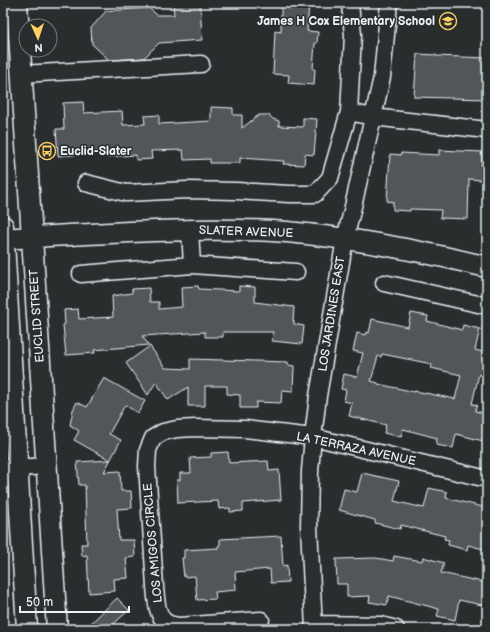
<svg xmlns="http://www.w3.org/2000/svg" width="490" height="632" font-family="'Balsamiq Sans',sans-serif">
<style>
.building{fill:#535759;stroke:#e8f1f8;fill-rule:evenodd}
.lines{fill:none;stroke-linecap:round;stroke-linejoin:round}
.minor-casing{stroke:#e8f1f8;stroke-width:19}
.major-casing{stroke:#e8f1f8;stroke-width:23}
.minor{stroke:#2a2d2e;stroke-width:16}
.major{stroke:#2a2d2e;stroke-width:20}
.labels{text-anchor:middle;dominant-baseline:central;stroke-width:3;stroke-linejoin:round;paint-order:stroke}
.poi-label{font-size:12px;font-weight:bold;fill:#e8f1f8;stroke:#2a2d2e;text-anchor:end}
.street-label{font-size:12px;fill:#e8f1f8;stroke:#2a2d2e}
</style>
<rect width="100%" height="100%" fill="#2a2d2e"/>
<filter id="ink" filterUnits="userSpaceOnUse"><feTurbulence type="fractalNoise" baseFrequency=".025" numOctaves="2"/><feDisplacementMap in="SourceGraphic" scale="8" xChannelSelector="R" yChannelSelector="G"/><feConvolveMatrix kernelMatrix="1 2 1 2 8 2 1 2 1" color-interpolation-filters="sRGB"/></filter>
<g filter="url(#ink)">
<path class="building" d="M173,3H200L202,40L159,43L144,58L109,60L92,44L91,28L106,11L149,8L157,15H174Z
M281,3H309L307,31L318,32L317,43H315L313,69H315L314,85L288,83L289,75L273,74L275,31L281,32Z
M417,54L436,55V56L487,58V99L414,97Z
M83,102L84,113L122,111L123,125L145,124L144,116L159,115V124L211,121V107L233,108V115H242V128L259,115H269L273,119L279,121V126L303,127V118L317,119L314,155L305,154L304,165L283,164L284,161L240,158V163H210V159L184,160L183,150L151,151L152,159L136,160V155L106,157L105,151L75,153V155L58,156L56,129H64L63,103Z
M439,150L482,152L481,180L469,179L468,219L440,218L441,210L410,209V211L393,210V202L387,201L390,154L401,155V153L439,155Z
M198,286L199,289L239,291V286L255,287V302L294,307L293,321H294V324L304,326L302,344L272,341L273,332H223V337H205V332L142,336L149,345L94,350L95,353L66,355L63,325L65,324L64,310L78,309L79,319L113,317L112,296L132,293V289L149,288L150,302H159V309L182,307L181,287Z
M411,313L428,316L427,321L462,330L463,325L480,329L475,350L487,353V360L483,376L479,374L472,404L477,405L475,411L487,414V442L456,434L453,448L436,445L437,438L403,429L401,437L384,433L386,425L349,416L352,403L344,401L346,390L341,389L344,374L357,377L363,353L353,351L357,333L366,335L367,332L369,333L372,319L408,327ZM382,354L432,364L431,368L461,375L455,399L415,391V392L378,384V383L371,381L378,356L381,357Z
M150,346L165,368L190,369V359L288,362V365L294,366L293,391L282,390L281,403L256,402V408H240V395L227,394V386H205V406H188V387L168,400L156,382L148,395L126,363Z
M104,378L145,401L138,413L125,405L109,434L121,440L104,472L120,471L121,491H131L132,508L117,509L119,540H134L135,557L126,558L128,578L114,579L115,591L89,593L87,555L82,556L81,544H87L85,485H79L77,462L110,460L74,440L79,431L70,425L73,410L77,402L87,407Z
M228,452L229,463L268,461L269,471L279,470L281,500L243,503V511L230,512V508L219,509L218,501L178,503L177,480H180V473H191L190,458L211,457V453Z
M362,473L399,481L394,501L424,508L429,488L447,492L446,498L487,508V550L468,545L467,550L448,545L449,540L444,539L445,536L401,525L400,529L375,523V520L339,510L344,489L357,492Z
M281,536L283,566L287,565L288,582L271,583L270,569L235,572L236,590L215,592L216,599L197,600L195,576L184,577L182,558H184V550L218,548V546L220,545V539Z
M394,556L422,561L423,557L444,563L441,573L487,583V606L459,600L455,620L437,616L439,609L389,596L387,605L369,602L370,596L347,597V584H337L336,559L376,558L393,561Z
M117,598L129,610L108,629H85Z"/>
<g class="lines">
<g class="minor-casing">
<path id="minor" d="M350,3L353,35L349,112L373,117L487,130
M21,74L201,64
M86,183L126,193L187,190L236,191L289,194H315L330,178L349,112
M190,230L192,265
M81,274L192,265L296,272
M384,283L487,306
M3,469L46,466
M261,620L179,626C175,625 169,625 166,622C156,616 156,596 155,586L147,466L148,450L153,438L163,432L177,429L195,428L245,429L313,437L487,479
M314,624L381,625L396,629
M314,629L309,526L310,471L313,437L318,396L345,239L352,211L382,77L389,3"/>
</g>
<g class="major-casing">
<path id="major" d="M17,3L57,629
M3,226L27,629
M3,239C45,236 88,234 130,232C182,230 235,228 287,232C354,238 422,251 487,267"/>
</g>
<use href="#minor" class="minor"/>
<use href="#major" class="major"/>
</g>
</g>
<defs>
<g id="school-ring" transform="scale(0.9)"><circle r="9.5" fill="#2a2d2e" stroke="#ffd166" stroke-width="1.5"/><path d="M0-5L7-2L0 1L-7-2ZM-4 1L0 2.5L4 1V4Q0 6-4 4Z" fill="#ffd166"/></g>
<g id="bus-ring" transform="scale(0.9)"><circle r="9.5" fill="#2a2d2e" stroke="#ffd166" stroke-width="1.5"/><path d="M-5-6H5V4H4V6H2V4H-2V6H-4V4H-5ZM-3.5-4V0h7V-4ZM-3.5 1.2v1.5H-2V1.2ZM2 1.2v1.5H3.5V1.2Z" fill="#ffd166"/></g>
</defs>
<g fill-rule="evenodd">
<use href="#school-ring" x="448" y="21"/>
<use href="#bus-ring" x="47" y="151"/>
</g>
<g class="labels">
<g class="poi-label">
<text x="435" y="21">James H Cox Elementary School</text>
<text x="60" y="151" text-anchor="start">Euclid-Slater</text>
</g>
<g class="street-label">
<text transform="translate(246 232) rotate(2)">SLATER AVENUE</text>
<text transform="translate(332 314) rotate(-81)">LOS JARDINES EAST</text>
<text transform="translate(37 316) rotate(-94)">EUCLID STREET</text>
<text transform="translate(356 449) rotate(12)">LA TERRAZA AVENUE</text>
<text transform="translate(153 543) rotate(-95)">LOS AMIGOS CIRCLE</text>
</g>
</g>
<rect width="490" height="632" fill="none" stroke="#2a2d2e" stroke-width="16"/>
<rect x="8" y="8" width="474" height="616" fill="none" stroke="#e8f1f8" stroke-width="1.5" filter="url(#ink)"/>
<g transform="translate(38 38) rotate(177)"><circle r="19" fill="#2a2d2e" stroke="#767b7f"/>
<path d="M0-3L7 15L0 10L-7 15Z" fill="#ffd166"/>
<text y="-6" font-size="11" font-weight="bold" text-anchor="middle" fill="#e8f1f8">N</text>
</g>
<path d="M20 606v6h109v-6" fill="none" stroke="#e8f1f8" stroke-width="2"/>
<text x="26" y="606" font-size="12" fill="#e8f1f8" stroke="#2a2d2e" stroke-width="3" paint-order="stroke">50 m</text>
</svg>
